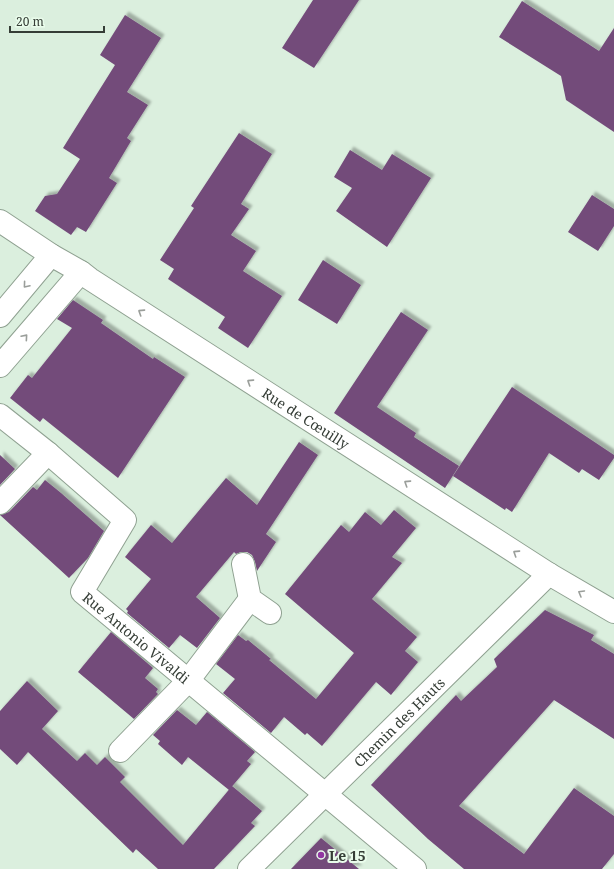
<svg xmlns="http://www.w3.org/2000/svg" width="614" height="869" font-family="'Noto Serif',serif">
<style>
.building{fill:#734b7a;filter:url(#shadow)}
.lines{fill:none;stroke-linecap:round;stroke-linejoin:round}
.minor-casing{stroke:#8fa191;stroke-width:24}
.minor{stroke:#fff;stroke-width:22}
.oneway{stroke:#9a9e9a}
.poi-dot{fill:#9136a1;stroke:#e9fceb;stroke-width:1.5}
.labels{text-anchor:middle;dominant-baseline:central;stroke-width:4;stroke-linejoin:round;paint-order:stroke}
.street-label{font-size:14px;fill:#353d36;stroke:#e9fceb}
.poi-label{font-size:14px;font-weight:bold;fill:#353d36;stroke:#e9fceb;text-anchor:start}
</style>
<defs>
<filter id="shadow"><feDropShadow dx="3.5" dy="-3.5" stdDeviation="1" flood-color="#0004"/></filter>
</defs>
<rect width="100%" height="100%" fill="#dbefde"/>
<path class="building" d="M313,0H359L314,68L282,48Z
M522,1L599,51L614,28V132L566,100L561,76L499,37Z
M125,15L161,38L127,92L148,105L127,138L131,141L109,178L117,183L86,232L77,227L71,235L35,211L45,196L57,194L80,159L63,148L115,65L100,55Z
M239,133L272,154L241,204L249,209L231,235L256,251L243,271L282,296L248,348L218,328L225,317L168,279L174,269L160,260L194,208L191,206Z
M350,150L382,170L392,154L431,178L387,247L336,211L352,188L334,177Z
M592,195L614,209V226L598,251L568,232Z
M323,260L361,285L337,324L298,300Z
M73,300L103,320L101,323L153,359L154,357L185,377L118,478L43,418L40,422L10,398L28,375L32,378L72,328L57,319Z
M401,312L428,330L377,407L416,433L414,437L459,466L445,488L334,413Z
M512,387L614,455V458L599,480L582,469L579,473L549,453L512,512L506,508L505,510L453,476Z
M299,442L318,455L266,534L276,542L257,571L255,562L252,555L247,552H241L236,554L234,552L196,597L220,618L197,648L180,635L169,648L127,613L128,611L126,609L151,579L125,557L151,525L172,543L226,478L257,505Z
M0,455L15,469L0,485Z
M45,480L61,493L104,531L88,558L69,578L0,515L9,512L33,487L37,490Z
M394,510L416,528L392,557L402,563L372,599L417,637L405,651L418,662L391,695L376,682L322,746L307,733L305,735L284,717L271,733L223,693L235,679L216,664L238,635L246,641L248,640L271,659L269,660L316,699L354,653L285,594L341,525L349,532L365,512L381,525Z
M545,610L594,635L591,640L614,654V739L554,700L459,806L524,854L574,788L614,816V854L602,869H464L428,839L371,785L456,695L461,701L497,667L494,659Z
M111,632L153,668L145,678L158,689L156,692L158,694L134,719L78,672Z
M27,681L58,711L42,729L77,761L85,753L97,765L105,757L125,777L120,782L183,845L232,786L262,811L251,823L255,826L214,869H158L136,849L133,853L28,752L17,765L0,749V711Z
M177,710L196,725L207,712L255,752L247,761L251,764L229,790L188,757L182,765L158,744L160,741L153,735Z
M321,838L359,869H291Z"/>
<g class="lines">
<g class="minor-casing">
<g id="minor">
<path id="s1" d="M0,221L51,255L81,272L90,279L549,574L614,612"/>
<path d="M0,316L51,255"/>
<path d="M0,366L81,272"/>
<path id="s2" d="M0,415L48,453L125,520L82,592L415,869"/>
<path d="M0,503L48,453"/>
<path d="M243,564L250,599L270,613"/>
<path d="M120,751L188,681L250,599"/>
<path id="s3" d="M249,869L549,574"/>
</g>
</g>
<use href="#minor" class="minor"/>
</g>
<defs><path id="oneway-chevron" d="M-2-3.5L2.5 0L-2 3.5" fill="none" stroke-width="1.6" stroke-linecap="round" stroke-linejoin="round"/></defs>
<g class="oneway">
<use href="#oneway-chevron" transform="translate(26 285) rotate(130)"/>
<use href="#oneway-chevron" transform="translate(141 312) rotate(-147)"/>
<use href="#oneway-chevron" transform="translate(25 337) rotate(-49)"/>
<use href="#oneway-chevron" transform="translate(250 382) rotate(-147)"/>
<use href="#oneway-chevron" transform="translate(407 483) rotate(-147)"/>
<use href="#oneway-chevron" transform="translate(516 553) rotate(-147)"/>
<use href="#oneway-chevron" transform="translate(581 593) rotate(-150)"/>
</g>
<circle class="poi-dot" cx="321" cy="855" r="4"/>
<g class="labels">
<g class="street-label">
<text stroke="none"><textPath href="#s1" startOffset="364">Rue de Cœuilly</textPath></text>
<text stroke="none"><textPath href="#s2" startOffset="318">Rue Antonio Vivaldi</textPath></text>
<text stroke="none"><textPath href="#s3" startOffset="210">Chemin des Hauts</textPath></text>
</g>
<g class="poi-label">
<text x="329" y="855">Le 15</text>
</g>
</g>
<path d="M10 26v6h94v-6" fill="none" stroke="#353d36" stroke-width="2"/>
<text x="16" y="26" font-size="12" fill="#353d36" stroke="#e9fceb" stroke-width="3" paint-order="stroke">20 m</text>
</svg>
